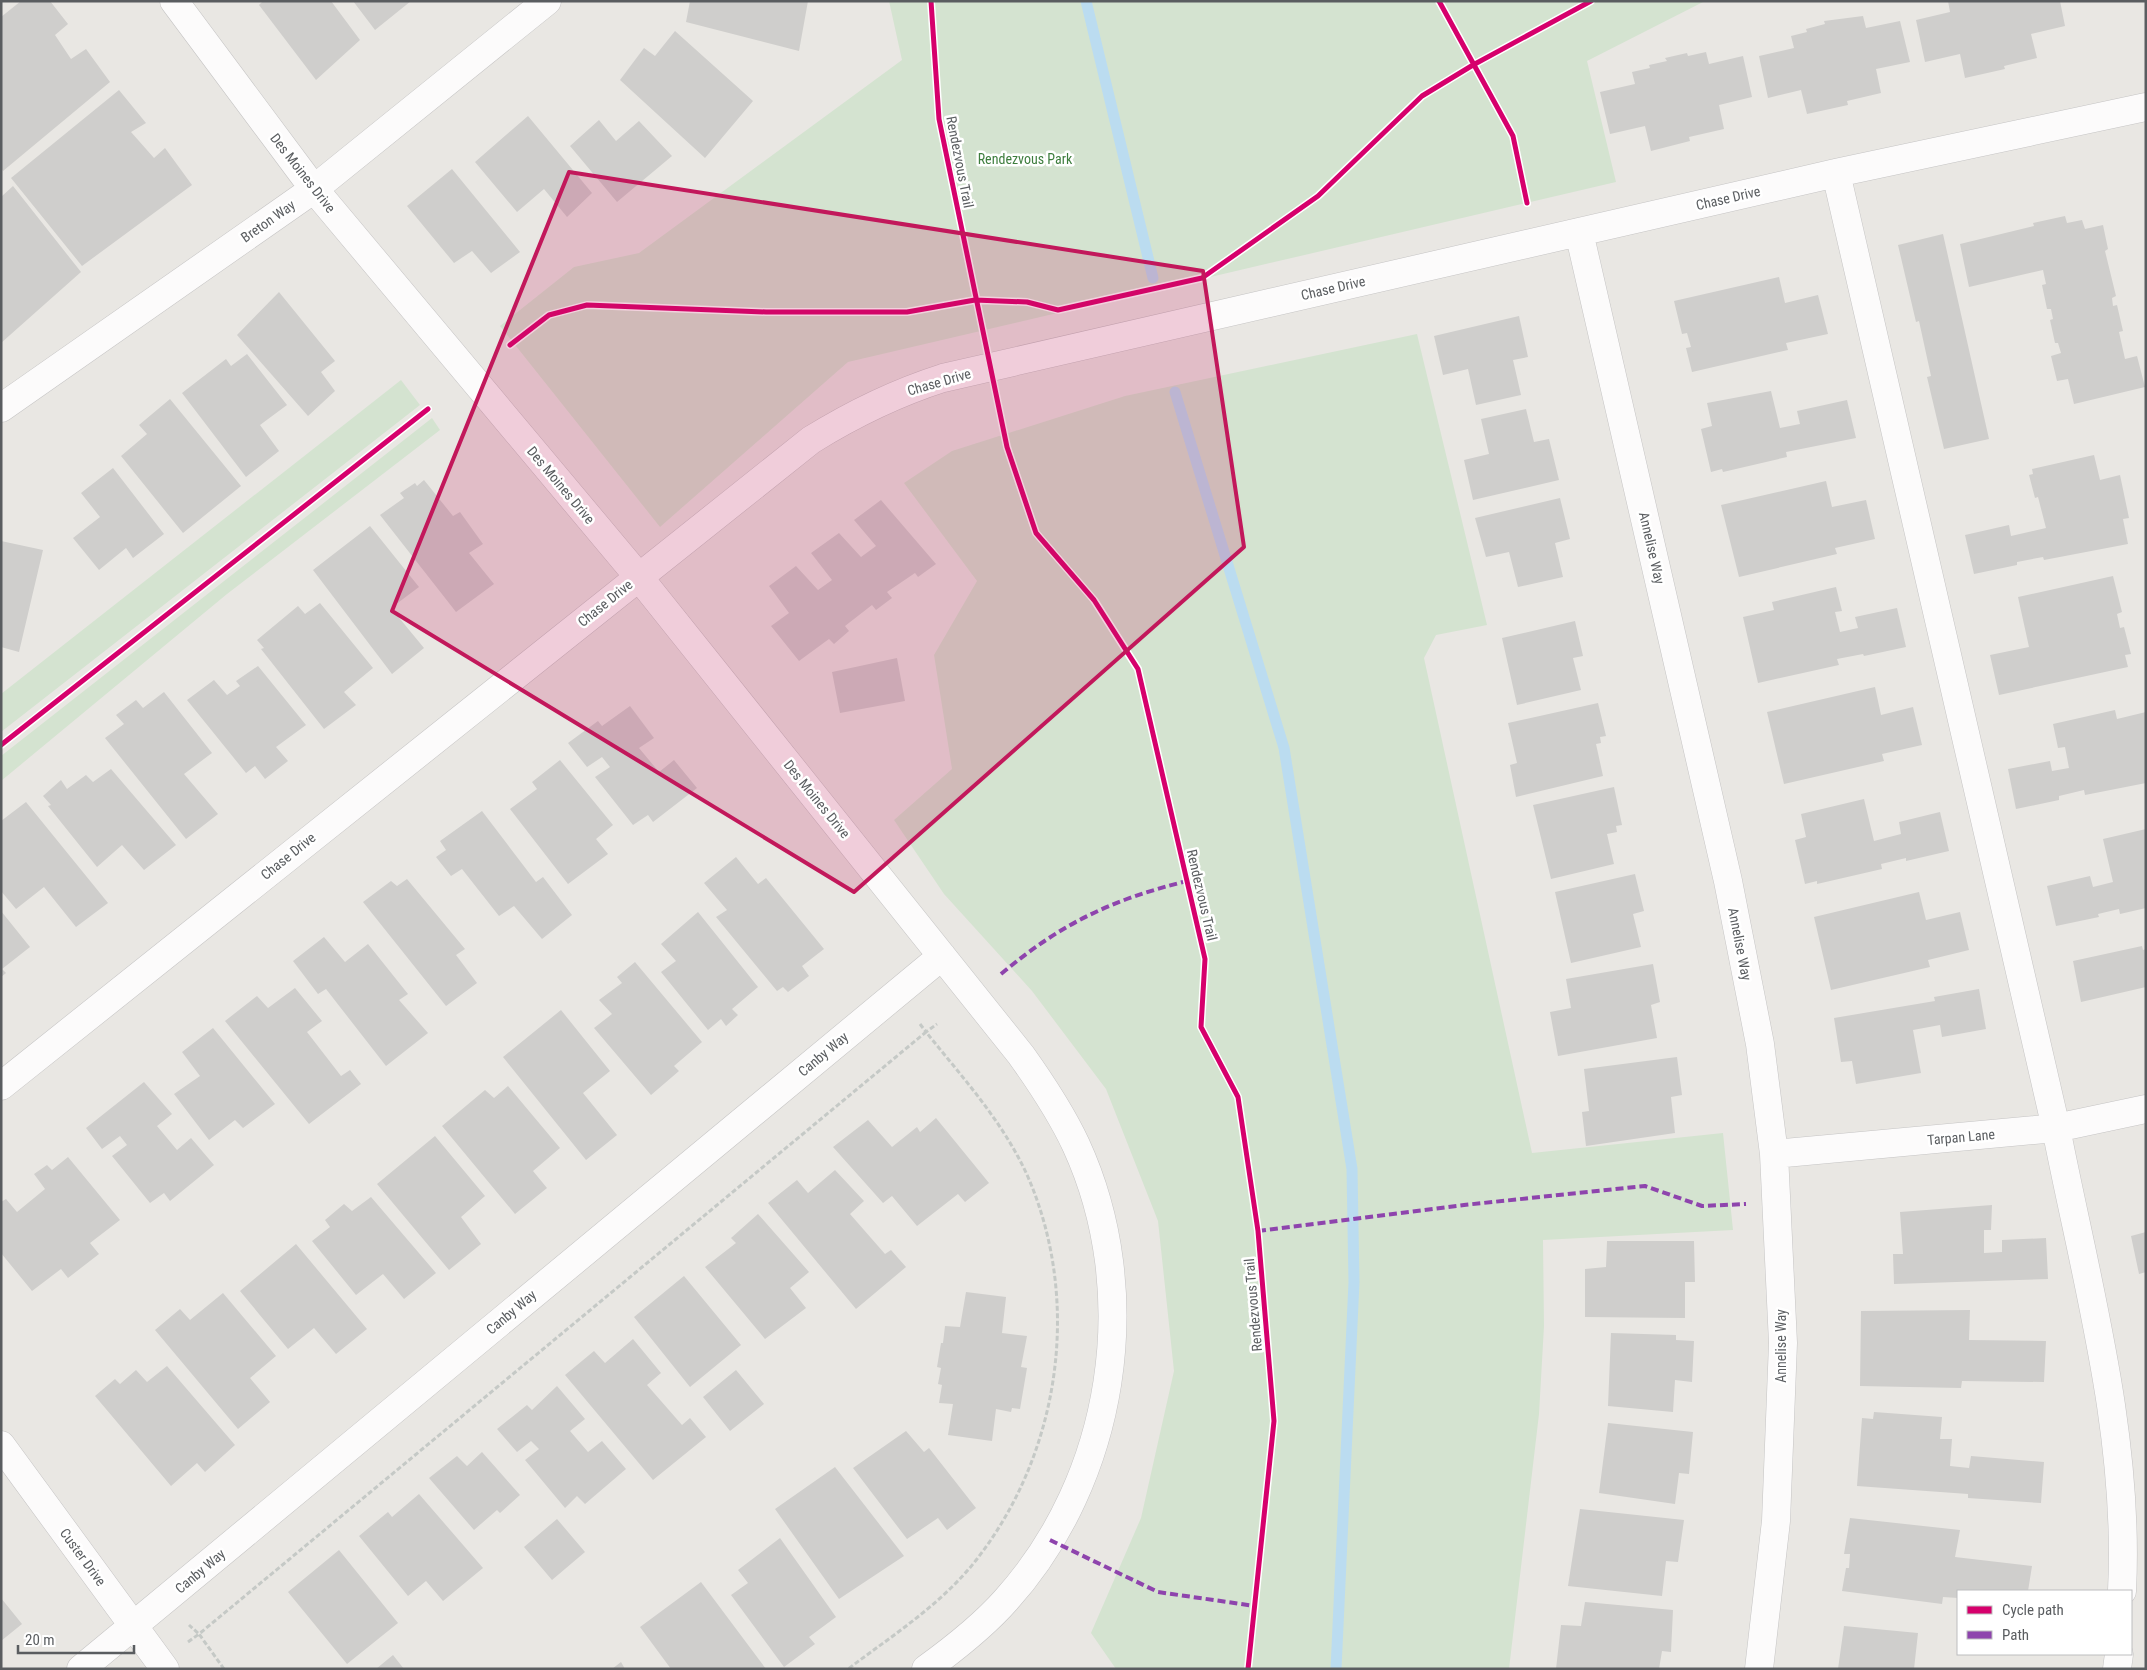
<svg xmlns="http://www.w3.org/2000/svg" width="2147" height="1670" font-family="'Roboto Condensed',sans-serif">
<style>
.green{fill:#d4e3d0}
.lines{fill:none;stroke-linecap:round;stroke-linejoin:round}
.stream{stroke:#bbdcf0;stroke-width:11}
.building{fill:#cfcecc}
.minor-casing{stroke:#c5c4c4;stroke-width:29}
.path{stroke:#c5c9c6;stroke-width:3;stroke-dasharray:5 2.5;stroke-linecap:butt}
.minor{stroke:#fcfbfb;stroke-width:28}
.quiet{stroke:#8e44ad;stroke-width:4;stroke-dasharray:8 4;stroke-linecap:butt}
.cycleway-casing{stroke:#fff;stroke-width:8}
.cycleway{stroke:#d6006c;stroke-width:5}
.marked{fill:#c2185b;fill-opacity:0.2;stroke:#c2185b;stroke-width:4;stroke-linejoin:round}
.labels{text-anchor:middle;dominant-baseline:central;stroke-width:5;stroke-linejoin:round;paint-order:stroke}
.park-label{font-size:14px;fill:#3d7d3d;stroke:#fff}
.street-label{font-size:14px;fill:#5a5d60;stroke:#fff}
</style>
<rect width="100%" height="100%" fill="#e9e7e3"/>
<path class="green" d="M889,1H1705L1587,61L1616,182L848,362L660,527L500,326L574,267L639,253L902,60Z
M1417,334L1487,625L1436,635L1424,658L1532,1153L1723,1133L1733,1230L1543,1240L1544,1326L1539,1414L1509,1669H1116L1091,1633L1141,1518L1174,1371L1158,1221L1106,1089L1032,991L944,894L894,820L952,769L934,655L977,581L904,483L952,451L1125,396Z
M401,380L420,405L1,732V694Z
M432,418L440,430L227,594L1,781V756Z"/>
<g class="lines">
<path class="stream" d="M1086,1L1153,278
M1175,392L1284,748L1352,1169L1354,1282L1336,1669"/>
</g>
<path class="building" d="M21,1H50L68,24L55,35L71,59L86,49L110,82L3,171L1,168V17Z
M263,1H331L360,40L316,80L259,5Z
M353,1H411L375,30Z
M690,1H808L799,51L686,22Z
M1948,1H2060L2065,26L2031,34L2037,58L2004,66L2005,69L1965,78L1960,54L1925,62L1916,20L1950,12Z
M1863,16L1866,28L1900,21L1910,62L1876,69L1881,93L1847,101L1848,105L1807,114L1801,90L1768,98L1759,56L1794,48L1791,36L1807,32L1806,29L1825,24L1824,21Z
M675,31L753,101L705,158L620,80L644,48L655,56Z
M1706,52L1709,64L1743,56L1752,97L1719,105L1724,129L1689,137L1690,141L1651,151L1645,126L1610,134L1600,92L1635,84L1632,72L1650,68L1649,65L1667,61L1665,58L1687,53L1688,56Z
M119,90L146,123L131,132L154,158L165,148L192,185L82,266L11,178Z
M528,116L592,193L567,217L544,189L517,212L475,162Z
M599,120L616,141L639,121L672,156L617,202L570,146Z
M452,169L520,252L491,273L472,251L454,263L407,206Z
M13,186L81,272L1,343V197Z
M2065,216L2067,223L2082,220L2085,229L2103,225L2108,249L2105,251L2116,296L2112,298L2113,306L2117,305L2123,331L2119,332L2125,359L2137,356L2145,387L2074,404L2068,379L2057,381L2051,356L2061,353L2058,343H2055L2050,320L2053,319L2051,309H2047L2042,285L2046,284L2043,270L1969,287L1960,244L2034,226L2033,223Z
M1943,234L1989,439L1944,449L1927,377L1931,376L1919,321L1916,322L1898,245Z
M1779,277L1785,303L1818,295L1828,334L1786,343L1788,350L1692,372L1686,348L1691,347L1687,333L1682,334L1674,301Z
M279,292L335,361L321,372L335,391L308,416L237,335Z
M1519,316L1528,357L1513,360L1521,395L1476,405L1468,369L1443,375L1434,336Z
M247,354L287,405L260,425L279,451L246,477L182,393L226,359L231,366Z
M1771,391L1780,428L1800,424L1797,411L1847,400L1856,438L1786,452L1787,457L1723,472L1722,469L1711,472L1701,429L1712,426L1707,403Z
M170,399L241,486L183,533L121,456L147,434L139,425Z
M1526,409L1534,442L1549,439L1559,480L1473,500L1464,460L1489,454L1481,419Z
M2094,455L2100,480L2120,475L2129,518L2123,519L2128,544L2044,560L2043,557L2017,562V565L1974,574L1965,535L2009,525L2011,536L2046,528L2038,497L2035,498L2029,475L2033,474L2032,469Z
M113,468L164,534L133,558L126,548L99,570L73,538L100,517L81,493Z
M424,480L453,516L460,512L483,544L469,553L494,584L456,612L380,515L404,498L400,493L415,483L417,486Z
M1826,481L1832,507L1866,500L1875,539L1835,548L1837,554L1739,577L1721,505Z
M1560,498L1570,539L1555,543L1563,577L1518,587L1509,552L1486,557L1475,518Z
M881,500L936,564L918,577L915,573L887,592L892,598L876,610L872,605L845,626L849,631L834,644L829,639L799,661L771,626L789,613L769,586L796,566L818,590L832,580L811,553L839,533L861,557L876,546L854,520Z
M370,526L419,587L391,608L424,648L392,674L313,570Z
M1,541L43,550L19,652L1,647Z
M2113,576L2122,612L2117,614L2120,628L2124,627L2131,654L2125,655L2128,667L1999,695L1990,655L2029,647L2018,597Z
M1836,587L1842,611L1835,612L1840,632L1858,628L1855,617L1897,608L1906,647L1864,656L1863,654L1837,659L1839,665L1758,683L1743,617L1774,610L1772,602Z
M320,603L373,668L344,692L356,705L324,729L261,649L264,648L257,640L298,606L305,614Z
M1575,621L1583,656L1573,658L1581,690L1517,705L1502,638Z
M897,658L905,701L840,713L832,672Z
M258,666L306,725L276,747L288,761L265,779L255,766L246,773L187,700L214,680L227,695L240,686L236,681Z
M1875,687L1881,715L1913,707L1922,745L1882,754L1884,761L1784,784L1767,712Z
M164,692L212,753L184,774L218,814L186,839L105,738L124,724L116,715L136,700L143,708Z
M1598,703L1606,736L1600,737L1601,743L1596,744L1603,776L1516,797L1510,765L1517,763L1508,723Z
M630,706L654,738L639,748L659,772L674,760L697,788L653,822L648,815L633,825L595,777L610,767L602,757L587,767L568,743L598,721L602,726Z
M2115,710L2117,719L2146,712V783L2085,795L2084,790L2059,796V800L2016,809L2008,769L2050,761L2052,771L2069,768L2065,747L2058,748L2053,724Z
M560,760L613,825L596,839L608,854L568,884L510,809L537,789L532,782Z
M111,769L176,845L144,870L122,845L97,867L48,806L51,805L43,796L61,780L67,789L86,775L93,782Z
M1614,787L1622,825L1616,826L1617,832L1607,834L1614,864L1551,879L1533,805Z
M1864,799L1874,841L1901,834L1899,822L1940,812L1949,851L1906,861V858L1881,864L1882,869L1817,884V881L1805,884L1795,840L1806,837L1801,814Z
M26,802L108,903L76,927L44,887L16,909L1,891V821Z
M482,811L536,882L543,877L572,915L542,939L514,906L499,916L462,869L451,876L436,857L446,850L440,841Z
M2146,829V908L2120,914L2119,909L2098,914L2099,917L2056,926L2047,886L2090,876L2093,887L2113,882L2103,839Z
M736,857L758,884L766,878L824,949L802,966L809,976L788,992L783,987L777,991L716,917L727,910L704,883Z
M1635,874L1644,911L1633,914L1641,947L1571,963L1555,892Z
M407,879L465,949L456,955L477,983L446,1006L363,902L391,881L397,886Z
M1919,892L1926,920L1960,912L1969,950L1928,960L1930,967L1831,990L1814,917Z
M1,911L30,947L2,969L6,973L1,977Z
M698,912L758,987L732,1009L738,1015L726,1026L721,1019L708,1030L661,972L676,961L661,944Z
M324,937L345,962L368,944L408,994L399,1000L428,1033L386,1066L326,989L318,994L293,961Z
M2142,946L2143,950L2146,949V987L2081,1002L2073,961Z
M635,962L702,1042L674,1066L679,1071L651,1095L594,1028L612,1014L599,1000L622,983L617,977Z
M1653,964L1660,1002L1651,1005L1657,1038L1558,1056L1550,1012L1571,1008L1566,979Z
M295,988L322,1021L307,1032L341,1076L350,1070L361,1084L309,1124L225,1021L257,996L268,1008Z
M1979,989L1986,1029L1942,1037L1940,1025L1913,1030L1921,1073L1856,1084L1852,1061L1841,1062L1834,1018L1935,1001L1934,997Z
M561,1010L610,1071L583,1093L617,1135L586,1160L503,1057Z
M213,1028L275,1104L243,1128L235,1120L209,1140L174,1094L200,1076L182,1052Z
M1677,1057L1682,1095L1671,1097L1675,1133L1586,1146L1582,1112L1589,1111L1584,1069Z
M144,1082L172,1114L157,1126L177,1150L191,1138L214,1165L170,1201L164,1193L150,1203L112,1156L127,1145L120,1136L102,1149L86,1128Z
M508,1086L560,1148L533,1171L547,1188L515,1214L442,1126L485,1090L494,1098Z
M936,1118L989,1183L965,1202L958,1194L917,1226L892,1196L883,1203L833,1147L868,1120L892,1147L917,1127L920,1132Z
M435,1136L485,1196L461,1217L481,1244L449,1270L377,1184Z
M68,1157L120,1220L90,1243L99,1254L68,1278L61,1269L32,1291L1,1253V1202L6,1199L17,1212L45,1189L34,1174L47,1165L52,1170Z
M835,1170L864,1201L850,1214L885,1254L891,1250L906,1267L856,1309L768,1203L797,1180L808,1193Z
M371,1197L436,1273L404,1299L383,1274L356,1295L312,1241L330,1227L325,1220L344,1204L352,1211Z
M1992,1205L1991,1230H1984V1253L2002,1252V1240L2046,1238L2048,1279L1894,1284L1893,1254H1903L1900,1212Z
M758,1214L809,1272L790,1288L806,1308L765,1339L705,1267L736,1243L731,1238Z
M2146,1232V1272L2139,1274L2131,1236Z
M1607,1241H1694L1695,1282H1685V1318L1585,1317V1269L1606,1267Z
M296,1244L367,1329L336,1354L314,1328L288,1349L240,1291Z
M684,1276L741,1345L690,1387L634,1317Z
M966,1292L1006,1297L1002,1333L1027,1336L1021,1367L1027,1368L1020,1409L1012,1408L1011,1412L996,1409L992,1441L948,1435L953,1404L939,1403L942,1385L938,1384L941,1368L937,1367L941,1343H943L945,1326L960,1327Z
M223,1293L276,1356L250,1378L270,1402L238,1429L155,1330L180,1309L190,1320Z
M1970,1310L1969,1340L2046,1341L2044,1382L1962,1381L1961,1388L1860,1386L1861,1311Z
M1611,1333L1676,1335V1340L1694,1341L1692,1382L1675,1380L1673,1412L1608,1406Z
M633,1339L661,1373L647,1385L682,1425L690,1418L706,1437L653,1480L565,1375L594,1351L605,1363Z
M167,1366L235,1445L205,1472L197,1463L171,1486L95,1396L115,1379L120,1384L136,1370L147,1382Z
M736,1370L764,1404L730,1431L703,1397Z
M557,1386L585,1419L570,1431L588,1452L602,1441L626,1469L585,1504L577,1496L565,1508L525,1460L539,1449L531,1441L517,1452L497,1429L527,1405L532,1410Z
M1874,1412L1942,1417L1940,1439H1952L1950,1466L1969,1468L1971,1456L2044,1462L2041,1503L1968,1498V1494L1857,1486L1862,1418L1873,1419Z
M1608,1423L1693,1432L1689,1474L1679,1473L1675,1504L1599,1493Z
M906,1431L924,1452L929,1448L976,1508L947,1530L938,1518L907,1539L853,1468Z
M482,1452L520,1495L500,1513L497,1510L474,1530L429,1478L457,1456L467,1466Z
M835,1467L904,1556L839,1599L775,1509Z
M419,1494L483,1568L443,1601L426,1581L408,1596L359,1536L388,1512L392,1517Z
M1580,1509L1684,1520L1678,1562L1666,1561L1662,1596L1568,1586Z
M1850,1518L1960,1530L1955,1557L2032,1566L2028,1591H1958V1598L1943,1597L1942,1604L1842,1591L1846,1568H1849L1850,1554H1844Z
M557,1519L585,1552L552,1580L524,1547Z
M780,1538L836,1617L809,1637L815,1644L784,1667L731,1595L748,1583L738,1570Z
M339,1550L398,1623L347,1664L288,1592Z
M701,1582L766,1669H671L640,1627Z
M1,1598L22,1624L1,1641Z
M1585,1602L1673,1610L1671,1652L1662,1651L1659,1669H1556L1561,1625L1581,1626Z
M1844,1626L1918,1633L1914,1669H1838Z
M393,1655L404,1669H376Z
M621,1662L625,1669H612Z"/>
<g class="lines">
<g class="minor-casing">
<path id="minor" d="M174,1L314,189L638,576L1021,1055C1041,1083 1061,1113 1076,1145C1144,1293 1115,1479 1006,1600C983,1626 955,1648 926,1669
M1836,173L2056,1128C2086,1281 2130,1434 2122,1591
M1579,232L1728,881L1760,1044L1774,1154L1783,1343L1776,1521L1759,1669
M1,408L314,189L547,1
M1,1086L811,440C853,414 896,393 943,378L1836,173L2146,107
M1774,1154L2056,1128L2146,1109
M1,1445L165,1669
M81,1669L942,956
M2117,1669L2119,1654"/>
</g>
<path class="path" d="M920,1024L926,1032L937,1024
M188,1642L199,1634L189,1625
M224,1669L199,1634L926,1032C963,1078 1004,1123 1028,1177C1082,1302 1060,1452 977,1559C942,1604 893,1635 848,1669"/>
<use href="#minor" class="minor"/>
<path class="quiet" d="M1001,974C1062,923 1111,900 1187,881
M1258,1231L1464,1205L1645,1186L1702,1206L1746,1204
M1050,1540L1158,1592L1255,1606"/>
<g class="cycleway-casing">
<path id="cycleway" d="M931,1L939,119L1007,447L1036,533L1094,600L1138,669L1205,959L1201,1027L1238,1097L1258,1231L1274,1421L1248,1669
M1439,1L1513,136L1527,203
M510,345L549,315L587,305L766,312H907L975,300L1027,302L1058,310L1202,278L1318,196L1422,96L1473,65L1591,1
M1,745L428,409"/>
</g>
<use href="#cycleway" class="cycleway"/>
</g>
<path class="marked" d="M569,172L1203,271L1244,547L854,892L392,611Z"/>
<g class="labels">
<g class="park-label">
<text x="1025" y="159">Rendezvous Park</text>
</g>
<g class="street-label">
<text transform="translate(960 162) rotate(79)">Rendezvous Trail</text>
<text transform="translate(303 173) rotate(52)">Des Moines Drive</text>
<text transform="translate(1728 198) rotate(-13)">Chase Drive</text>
<text transform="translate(268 221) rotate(-35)">Breton Way</text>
<text transform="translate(1333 288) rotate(-13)">Chase Drive</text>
<text transform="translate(939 382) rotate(-16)">Chase Drive</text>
<text transform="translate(561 485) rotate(50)">Des Moines Drive</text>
<text transform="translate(1652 548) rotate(77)">Annelise Way</text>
<text transform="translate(605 603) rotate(-39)">Chase Drive</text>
<text transform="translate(817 799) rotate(51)">Des Moines Drive</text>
<text transform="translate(288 856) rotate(-39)">Chase Drive</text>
<text transform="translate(1202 895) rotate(77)">Rendezvous Trail</text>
<text transform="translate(1740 944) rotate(79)">Annelise Way</text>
<text transform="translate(823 1054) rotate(-40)">Canby Way</text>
<text transform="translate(1961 1137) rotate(-5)">Tarpan Lane</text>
<text transform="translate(1253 1305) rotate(-95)">Rendezvous Trail</text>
<text transform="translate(511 1312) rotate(-40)">Canby Way</text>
<text transform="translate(1781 1346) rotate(-90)">Annelise Way</text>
<text transform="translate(83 1557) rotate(54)">Custer Drive</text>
<text transform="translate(200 1571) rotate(-40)">Canby Way</text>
</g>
</g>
<rect width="2147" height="1670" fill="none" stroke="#5a5d60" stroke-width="5"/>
<rect x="1957" y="1590" width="175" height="65" fill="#ffffff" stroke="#bdbebf"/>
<rect x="1967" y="1606" width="25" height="8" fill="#d6006c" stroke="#bdbebf"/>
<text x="2002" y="1615" font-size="15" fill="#5a5d60">Cycle path</text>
<rect x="1967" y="1631" width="25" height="8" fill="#8e44ad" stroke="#bdbebf"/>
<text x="2002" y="1640" font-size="15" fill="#5a5d60">Path</text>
<path d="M18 1645v8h116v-8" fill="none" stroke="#5a5d60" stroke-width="2.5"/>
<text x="25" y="1645" font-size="15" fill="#5a5d60" stroke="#ffffff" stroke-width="4" paint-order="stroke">20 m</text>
</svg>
